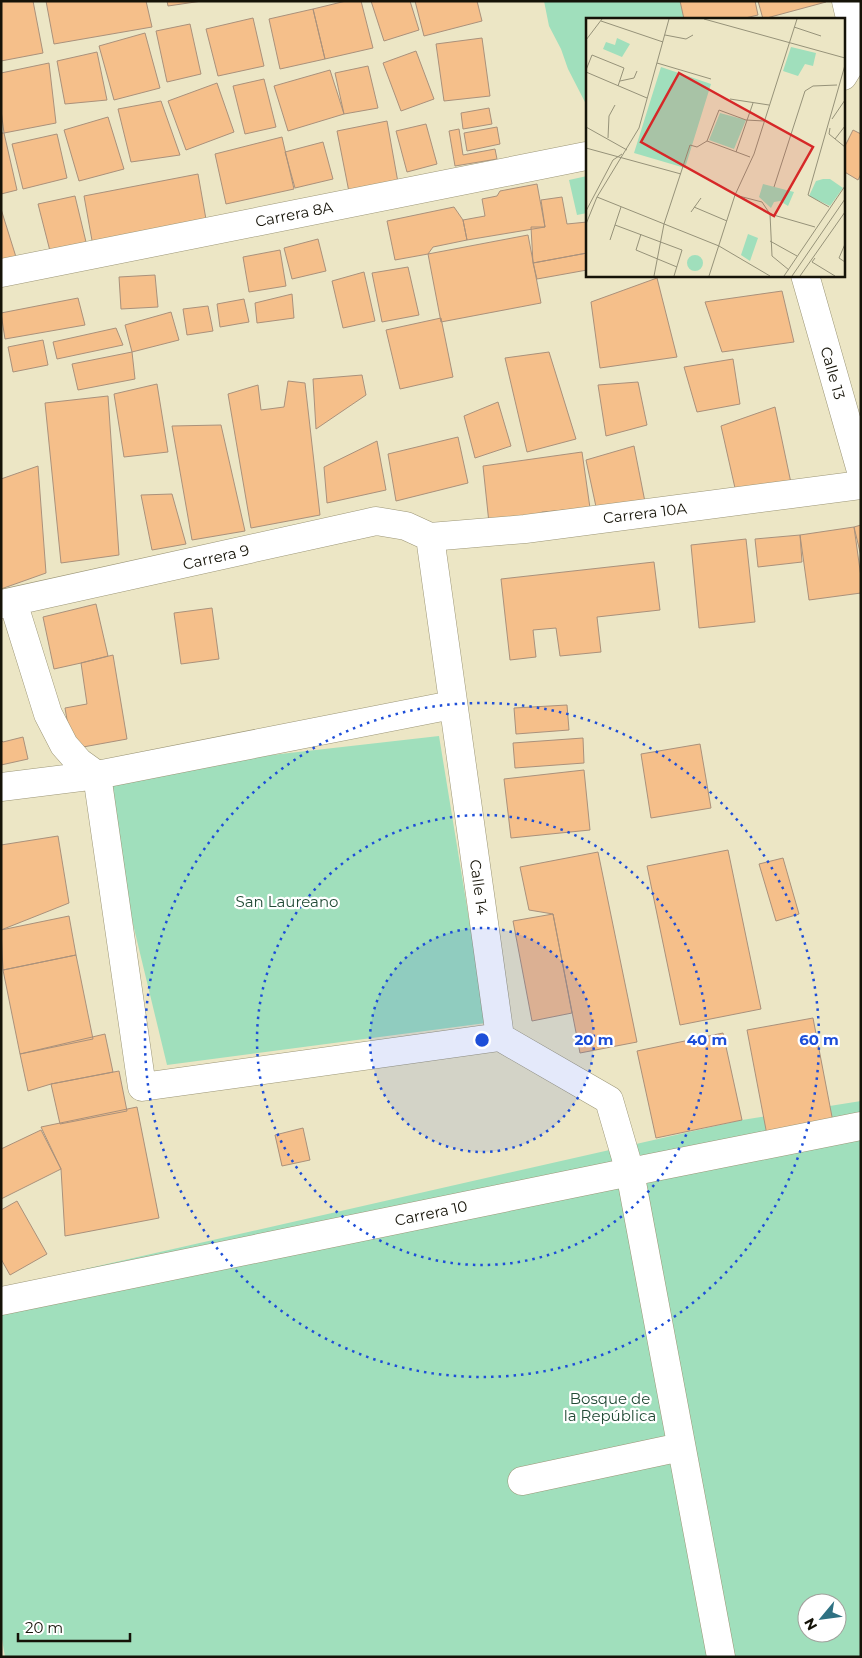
<svg xmlns="http://www.w3.org/2000/svg" width="862" height="1658" font-family="Montserrat,sans-serif">
<style>
.green{fill:#a0dfbc;fill-rule:evenodd}
.building{fill:#f5bf8a;stroke:#aa917b}
.lines{fill:none;stroke-linecap:round;stroke-linejoin:round}
.pedestrian-casing{stroke:#9c9677;stroke-width:29}
.minor-casing{stroke:#9c9677;stroke-width:29}
.pedestrian{stroke:#fff;stroke-width:28}
.minor{stroke:#fff;stroke-width:28}
.ring{fill:none;stroke:#1d4ed8;stroke-width:2.5;stroke-dasharray:2.5 5}
.labels{text-anchor:middle;dominant-baseline:central;stroke-width:4.5;stroke-linejoin:round;paint-order:stroke}
.street-label{font-size:15px;fill:#151308;stroke:#fff}
.park-label{font-size:15px;fill:#224b36;stroke:#fff}
.inset-road{fill:none;stroke:#969279;stroke-width:1}
.view{fill:#d62828;fill-opacity:0.15;stroke:#d62828;stroke-width:2.5}
.inset-edge{fill:none;stroke:#151308;stroke-width:2.5}
.centre{fill:#1d4ed8;stroke:#fff;stroke-width:2.5}
.ring-label{font-size:15px;text-anchor:middle;font-weight:bold;fill:#1d4ed8;stroke:#fff;stroke-width:4.5;stroke-linejoin:round;paint-order:stroke}
</style>
<rect width="100%" height="100%" fill="#ece6c5"/>
<path class="green" d="M544,1H685L689,19H587V106L568,69L561,49L549,26Z
M587,176V213L577,215L569,180Z
M439,736L486,1023L167,1065L97,775Z
M861,1101V1657H5L1,1633V1288L742,1120ZM807,1603H837V1633H807Z"/>
<path class="building" d="M1,1H33L43,53L1,61Z
M46,1H146L152,27L54,44Z
M167,1H202L168,6Z
M346,1H361L373,48L325,59L313,9Z
M371,1H410L419,30L384,41Z
M415,1H477L482,21L424,36Z
M680,1H755L758,15L741,19H684Z
M758,1H825L826,2L763,19Z
M313,9L325,59L280,69L269,19Z
M253,18L264,66L218,76L206,29Z
M190,24L201,74L167,82L156,31Z
M145,33L160,88L114,100L99,46Z
M482,38L490,96L444,101L436,44Z
M416,51L434,99L401,111L383,63Z
M97,52L107,100L65,104L57,61Z
M49,63L56,123L4,133L1,110V73Z
M368,66L378,108L344,114L335,73Z
M330,70L344,114L288,131L274,86Z
M264,79L276,127L245,134L233,86Z
M217,83L234,132L186,150L168,101Z
M161,101L180,155L131,162L118,109Z
M489,108L492,124L463,129L461,113Z
M108,117L124,169L79,181L64,130Z
M387,121L399,188L350,197L337,131Z
M426,124L437,164L407,172L396,131Z
M497,127L500,144L467,151L464,133Z
M459,129L463,155L495,149L497,159L455,166L449,131Z
M853,130L861,134V174L858,180L843,171V150Z
M1,133H4L17,190L1,194Z
M57,134L67,178L23,189L12,144Z
M282,137L294,189L226,204L215,154Z
M323,142L333,179L295,188L285,152Z
M198,174L207,225L93,246L84,196Z
M537,184L545,227L467,240L463,220L485,216L482,199L497,196L500,191Z
M75,196L86,242L50,251L38,204Z
M562,197L567,224L587,222V253L533,263L531,227H545L541,200Z
M454,207L463,220L467,240L433,247L428,254L395,260L387,221Z
M1,209L16,257L1,262Z
M528,235L541,303L441,322L428,254Z
M318,239L326,271L292,279L284,248Z
M280,250L286,286L249,292L243,257Z
M587,253V270L537,279L533,263Z
M408,267L419,315L382,322L372,273Z
M364,272L375,321L343,328L332,281Z
M155,275L158,307L121,309L119,277Z
M657,278L677,357L600,368L591,302Z
M782,291L794,342L722,352L705,302Z
M292,294L294,318L257,323L255,303Z
M78,298L85,325L5,339L1,313Z
M244,299L249,322L220,327L217,304Z
M208,306L213,331L187,335L183,309Z
M171,312L179,340L132,352L125,325Z
M441,318L453,377L400,389L386,330Z
M116,328L123,345L57,359L53,342Z
M43,340L48,365L13,372L8,347Z
M132,352L135,379L78,390L72,364Z
M549,352L576,439L527,452L505,358Z
M733,359L740,404L697,412L684,367Z
M362,375L366,395L316,429L313,379Z
M288,381L305,383L320,515L251,528L228,394L258,385L261,410L284,407Z
M638,382L647,425L606,436L598,385Z
M157,384L168,452L124,457L114,394Z
M108,396L119,555L61,563L45,403Z
M498,402L511,446L475,458L464,416Z
M775,407L791,483L735,488L721,426Z
M221,425L245,531L192,540L172,426Z
M458,437L468,483L396,501L388,454Z
M377,441L386,490L327,503L324,467Z
M634,446L646,507L598,516L586,460Z
M582,452L590,508L542,512L518,527L489,523L483,466Z
M38,466L46,573L1,589V479Z
M172,494L186,544L152,550L141,495Z
M861,525V556L854,527Z
M854,527L861,577V593L809,600L800,535Z
M800,535L802,562L758,567L755,539Z
M746,539L755,622L699,628L691,545Z
M654,562L660,610L597,617L601,652L560,656L556,628L533,630L536,657L510,660L501,579Z
M96,604L108,656L81,663L54,669L43,617Z
M212,608L219,659L181,664L174,613Z
M113,655L127,739L72,749L65,708L87,704L81,663Z
M567,705L569,730L516,734L514,708Z
M23,737L28,759L1,765V740L3,742Z
M583,738L584,763L515,768L513,743Z
M700,744L711,808L651,818L641,754Z
M584,770L590,830L511,838L504,779Z
M58,836L69,903L1,930V845Z
M728,850L761,1009L680,1025L647,866Z
M598,852L637,1042L580,1053L553,914L529,910L520,867Z
M783,858L799,914L776,921L759,864Z
M553,914L572,1013L532,1021L513,921Z
M69,916L76,955L3,970L1,930Z
M76,955L93,1039L20,1054L3,970Z
M813,1018L833,1122L767,1135L747,1030Z
M723,1033L742,1120L656,1138L637,1051Z
M105,1034L113,1072L51,1084L28,1091L20,1054Z
M119,1071L127,1111L60,1124L51,1084Z
M137,1107L159,1218L65,1236L61,1169L41,1127Z
M303,1128L310,1160L282,1166L275,1135Z
M41,1130L61,1169L1,1199V1149Z
M17,1201L47,1254L10,1275L1,1259V1210Z"/>
<g class="lines">
<g class="pedestrian-casing">
<path id="pedestrian" d="M1,1301L630,1172L721,1657
M522,1481L681,1447"/>
</g>
<g class="minor-casing">
<path id="minor" d="M843,76L858,52L846,1
M1,273L586,156
M805,275L861,471
M430,537L500,1037L609,1100L630,1172L861,1126
M430,537L525,529L861,485
M13,602L48,714L64,745L79,762L97,775L142,1087L500,1037
M1,604L376,521L406,526L430,537
M1,787L97,775L452,705"/>
</g>
<use href="#pedestrian" class="pedestrian"/>
<use href="#minor" class="minor"/>
</g>
<circle cx="482" cy="1040" r="112" fill="#1d4ed8" fill-opacity=".12"/>
<g class="ring">
<circle cx="482" cy="1040" r="112"/>
<circle cx="482" cy="1040" r="225"/>
<circle cx="482" cy="1040" r="337"/>
</g>
<g class="labels">
<g class="street-label">
<text transform="translate(294 214) rotate(-11)">Carrera 8A</text>
<text transform="translate(833 373) rotate(74)">Calle 13</text>
<text transform="translate(645 513) rotate(-7)">Carrera 10A</text>
<text transform="translate(216 557) rotate(-13)">Carrera 9</text>
<text transform="translate(479 887) rotate(82)">Calle 14</text>
<text transform="translate(431 1213) rotate(-12)">Carrera 10</text>
</g>
<g class="park-label">
<text x="287" y="901">San Laureano</text>
<text x="610" y="1398">Bosque de<tspan x="610" dy="17">la República</tspan></text>
</g>
</g>
<g transform="translate(586 18)">
<rect width="259" height="259" fill="#ece6c5"/>
<path d="M31,20L44,26L36,39L17,31L20,24L29,27ZM205,29L230,35L227,48L219,46L212,58L197,53ZM75,49L125,66L99,150L48,135ZM134,95L160,102L148,131L123,122ZM237,161H244L257,170L244,188L223,178L230,163ZM177,166L208,174L202,188L194,183L188,184L185,190L173,179ZM162,216L172,220L164,243L155,237ZM101 245a8 8 0 1 1 16 0a8 8 0 1 1-16 0Z" fill="#a0dfbc"/>
<path class="inset-road" d="M118,1L259,40M15,3L77,24M208,9L235,18M79,17L100,21L107,17M0,22L16,1M71,45L125,61M0,52L6,37L38,50L32,68M0,54L61,80M34,63L48,60L51,53M144,81L183,87M246,101L259,82M0,109L41,132M244,110L243,116L259,129M22,120L23,98L29,87M249,121L259,108M121,123L133,92L160,102L178,103M0,130L95,156M150,134L167,85M188,169L219,73L227,68L251,67M149,177L176,184L184,196L229,209M11,179L133,228L184,258M108,189L141,203M243,189L222,177L259,47M0,193L27,142L36,136M105,194L115,180M184,196L186,238L203,252M0,206L11,179L53,110L83,1M29,207L96,232L88,258M55,216L50,232L91,249M24,222L35,189M184,223L211,238M259,226L253,240L259,244M229,240L226,244L249,258M68,258L78,206L104,127L111,129L121,123L164,139M123,258L149,177L168,136L211,1M198,258L259,168M206,258L259,181M214,258L259,194"/>
<path class="view" d="M93,55L227,129L188,198L55,124Z"/>
<rect width="259" height="259" class="inset-edge"/>
</g>
<circle cx="482" cy="1040" r="8" class="centre"/>
<g class="ring-label">
<text x="594" y="1045">20 m</text>
<text x="707" y="1045">40 m</text>
<text x="819" y="1045">60 m</text>
</g>
<rect width="862" height="1658" fill="none" stroke="#151308" stroke-width="5"/>
<g transform="translate(822 1618) rotate(241)"><circle r="24" fill="#ffffff" stroke="#a1a19c"/>
<path d="M0-4L9 19L0 12L-9 19Z" fill="#2e7182"/>
<text y="-8" font-size="14" font-weight="bold" text-anchor="middle" fill="#151308">N</text>
</g>
<path d="M18 1633v8h112v-8" fill="none" stroke="#151308" stroke-width="2.5"/>
<text x="25" y="1633" font-size="15" fill="#151308" stroke="#ffffff" stroke-width="4" paint-order="stroke">20 m</text>
</svg>
